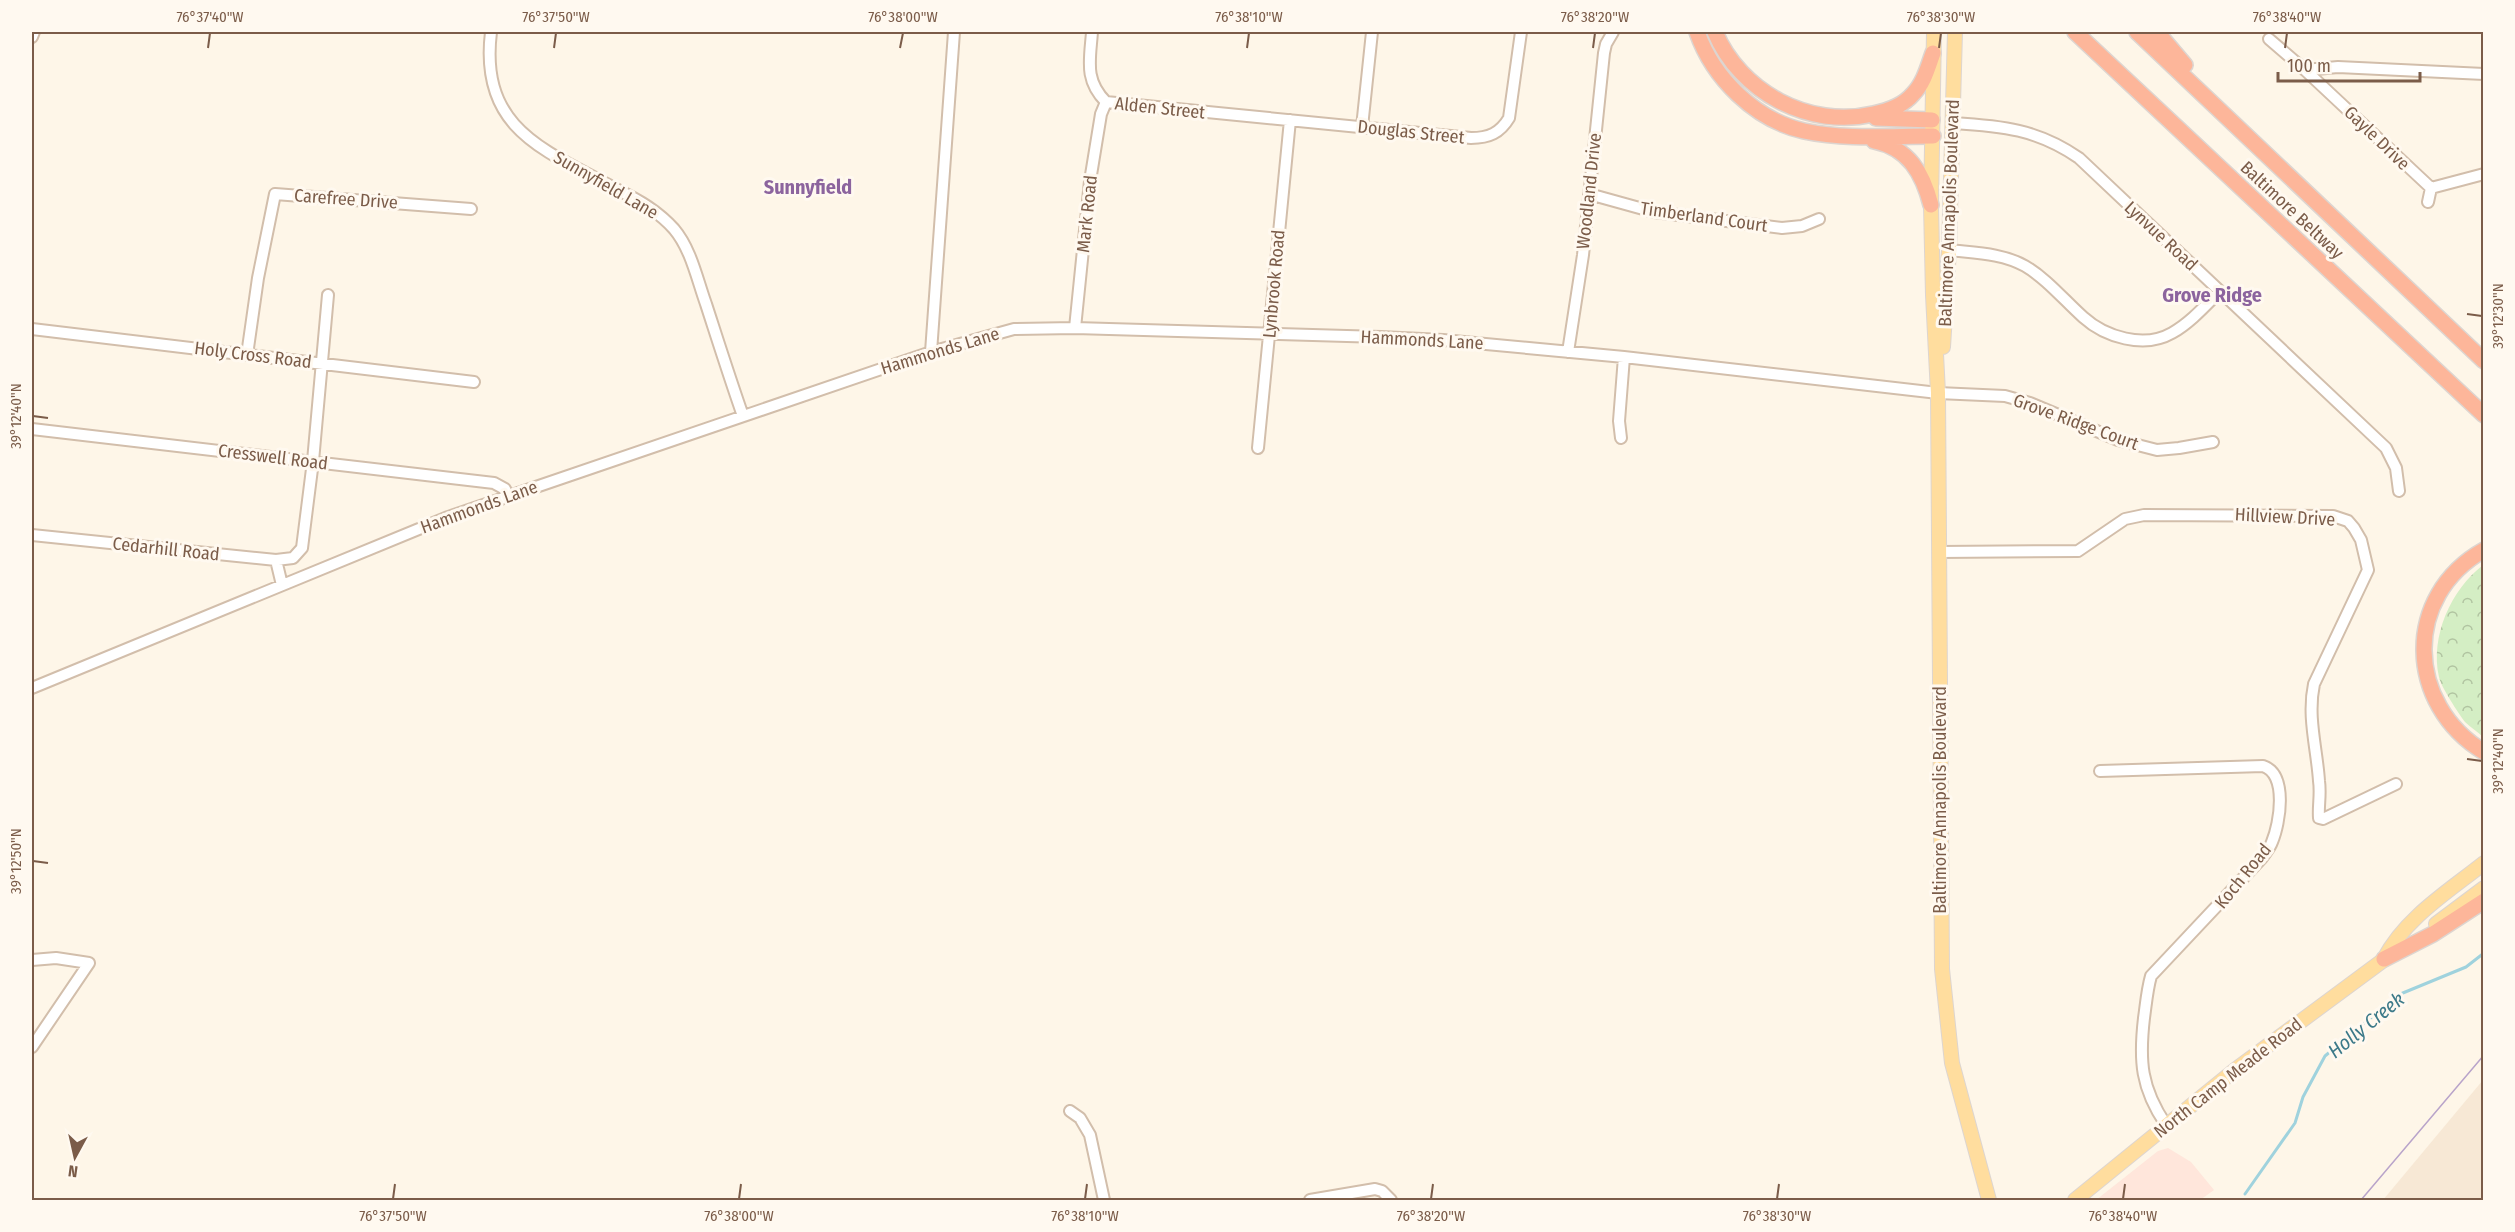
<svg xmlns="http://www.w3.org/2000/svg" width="2515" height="1232" font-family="'Fira Sans Condensed',sans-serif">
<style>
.residential{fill:#f7e8d5}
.commercial{fill:#ffe6db}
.forest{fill:url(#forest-crowns)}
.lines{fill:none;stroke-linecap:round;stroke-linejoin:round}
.stream{stroke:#9fd2dd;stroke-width:3}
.minor-casing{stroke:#d2beab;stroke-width:14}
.major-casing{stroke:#ddd5d0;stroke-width:16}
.highway-casing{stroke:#ddd5d0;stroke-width:18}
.minor{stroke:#fff;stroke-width:10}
.major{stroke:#ffdd9e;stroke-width:14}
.highway{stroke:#fdb69a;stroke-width:15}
.tram{stroke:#b9a4ca;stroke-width:1.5}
.ticks{fill:none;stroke:#7b5c49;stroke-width:2}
.labels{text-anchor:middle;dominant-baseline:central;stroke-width:6;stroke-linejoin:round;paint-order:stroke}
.street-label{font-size:18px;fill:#7b5c49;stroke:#fff9f0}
.neighbourhood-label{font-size:20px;font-weight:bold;fill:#8c649e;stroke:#fff9f0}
.water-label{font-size:20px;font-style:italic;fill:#3d7a89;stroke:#fff9f0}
.neatline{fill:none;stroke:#7b5c49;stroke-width:2}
.ticks-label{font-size:15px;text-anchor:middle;fill:#7b5c49}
</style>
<defs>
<pattern id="forest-crowns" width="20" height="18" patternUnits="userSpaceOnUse" patternTransform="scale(1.5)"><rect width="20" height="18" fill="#d4eec4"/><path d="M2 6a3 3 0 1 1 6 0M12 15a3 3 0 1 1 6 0" fill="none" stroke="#b1c4a1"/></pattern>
</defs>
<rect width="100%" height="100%" fill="#fef6e8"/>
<path class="residential" d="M2483,1080V1200H2383Z"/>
<path class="commercial" d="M2168,1148L2191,1162L2214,1190L2200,1200H2096L2158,1151Z"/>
<path class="forest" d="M2483,565V737C2478,732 2470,727 2465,722C2459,714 2441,687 2439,677C2430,636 2451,590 2483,565Z"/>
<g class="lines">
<path class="stream" d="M2245,1194L2295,1123L2303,1097L2325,1056L2398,995L2466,967L2484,953"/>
<g class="minor-casing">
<path id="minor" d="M491,32C479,130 545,150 618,190C639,200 658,211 674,229C691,249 697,279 706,304C718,341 730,379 743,416
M1092,32C1090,60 1084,80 1106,102L1471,138C1489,138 1500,133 1509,118L1521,32
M32,37L34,32
M2269,39L2305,70L2431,188L2484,174
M2305,70L2338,67L2484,74
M1953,123C2002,126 2037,129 2079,158L2386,448L2396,468L2399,491
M1362,127L1372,32
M1589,194L1654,212L1782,228L1802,226L1819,219
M2428,202L2431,188
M1949,250C1974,253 2002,253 2025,266C2047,279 2064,300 2083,317C2105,337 2144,349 2172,333C2190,323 2205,306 2220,291
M1075,328L1090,181L1101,114L1106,102
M32,329L474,382
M931,352L954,32
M1568,352L1583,255L1604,53L1606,44L1613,32
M247,355L258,278L275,194L471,209
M32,429L494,483L505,489L508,496
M1621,438L1619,421L1624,357
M1258,448L1290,120
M32,535L276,560L282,585
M1939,552L2078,551L2125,519L2144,515L2333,516L2348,521L2354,528L2361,540L2368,570L2314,684C2307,717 2317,749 2319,781C2321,794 2318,806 2319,818L2323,819L2396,784
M276,560L293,558L302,548L313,461L328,295
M32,688L448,517L931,352L1014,329L1075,328L1381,337L1443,340L1624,357L1938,393L2005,396L2030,403L2118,440L2157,450L2179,448L2213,442
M2100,771L2263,766C2288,774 2280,823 2272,842C2270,848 2265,853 2262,858L2151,976C2147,990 2146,1004 2144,1018C2139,1061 2141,1088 2166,1125
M32,960L56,958L89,963L32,1047
M1070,1111L1080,1118L1090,1135L1104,1200
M1310,1200L1375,1189L1382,1191L1391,1200"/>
</g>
<g class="major-casing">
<path id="major" d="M1934,32L1931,205L1933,295L1938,393L1942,969L1952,1063L1989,1200
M1943,347L1949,250L1955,32
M2436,924L2484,888
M2384,959C2405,918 2449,891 2484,863
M2075,1200L2235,1070L2393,953"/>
</g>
<g class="highway-casing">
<path id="highway" d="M1697,32C1713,78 1755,120 1804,131C1846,140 1890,136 1933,136
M1715,32C1740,92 1809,129 1873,114C1888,111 1903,106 1913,94C1924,83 1928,67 1933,53
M2075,32L2484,415
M2137,32L2484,361
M2157,32L2185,65
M1876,118L1932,120
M1874,141C1909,148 1923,174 1931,205
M2484,550C2402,596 2406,705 2484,752
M2384,959L2433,934L2484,901"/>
</g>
<use href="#minor" class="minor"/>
<use href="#major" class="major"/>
<use href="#highway" class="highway"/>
<path class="tram" d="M2361,1200L2484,1055"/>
</g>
<path class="ticks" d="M208,48L210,33M554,48L556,33M900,48L903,33M1247,48L1249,33M1593,48L1595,33M1939,48L1941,33M2285,48L2287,33M2467,314L2482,316M33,416L48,418M2467,759L2482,761M33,861L48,863M393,1199L395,1184M739,1199L741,1184M1085,1199L1087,1184M1431,1199L1433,1184M1777,1199L1779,1184M2123,1199L2125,1184"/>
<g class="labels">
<g class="street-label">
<text transform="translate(1160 108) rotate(6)">Alden Street</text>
<text transform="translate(1411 132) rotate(6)">Douglas Street</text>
<text transform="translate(2377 138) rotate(44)">Gayle Drive</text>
<text transform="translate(606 185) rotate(30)">Sunnyfield Lane</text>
<text transform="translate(1589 191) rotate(-84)">Woodland Drive</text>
<text transform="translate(346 199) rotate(4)">Carefree Drive</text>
<text transform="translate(2292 210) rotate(43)">Baltimore Beltway</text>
<text transform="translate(1949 213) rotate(-88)">Baltimore Annapolis Boulevard</text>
<text transform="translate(1087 214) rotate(-84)">Mark Road</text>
<text transform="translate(1704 217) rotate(8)">Timberland Court</text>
<text transform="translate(2161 236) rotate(43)">Lynvue Road</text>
<text transform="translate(1274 284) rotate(-85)">Lynbrook Road</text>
<text transform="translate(1422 340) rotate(3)">Hammonds Lane</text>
<text transform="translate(940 351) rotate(-17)">Hammonds Lane</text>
<text transform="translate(253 355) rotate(7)">Holy Cross Road</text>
<text transform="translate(2076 422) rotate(20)">Grove Ridge Court</text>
<text transform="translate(273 457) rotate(7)">Cresswell Road</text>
<text transform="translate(479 507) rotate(-20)">Hammonds Lane</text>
<text transform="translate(2285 517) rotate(3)">Hillview Drive</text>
<text transform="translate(166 549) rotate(6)">Cedarhill Road</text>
<text transform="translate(1940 800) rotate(-90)">Baltimore Annapolis Boulevard</text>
<text transform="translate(2243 876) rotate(-51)">Koch Road</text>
<text transform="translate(2228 1078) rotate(-38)">North Camp Meade Road</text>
</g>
<g class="neighbourhood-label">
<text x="808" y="187">Sunnyfield</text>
<text x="2212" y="295">Grove Ridge</text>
</g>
<g class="water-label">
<text transform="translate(2366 1025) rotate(-39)">Holly Creek</text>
</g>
</g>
<rect width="2515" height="1232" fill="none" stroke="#fff9f0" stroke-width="66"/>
<g transform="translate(75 1157) rotate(188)" stroke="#fff9f0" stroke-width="4.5" paint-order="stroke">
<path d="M0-4.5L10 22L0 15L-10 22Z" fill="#7b5c49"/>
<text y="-9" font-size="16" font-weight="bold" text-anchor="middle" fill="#7b5c49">N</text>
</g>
<path d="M2278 72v9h142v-9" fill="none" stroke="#7b5c49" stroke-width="3"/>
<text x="2287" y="72" font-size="18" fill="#7b5c49" stroke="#fff9f0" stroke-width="4.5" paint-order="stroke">100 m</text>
<rect x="33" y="33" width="2449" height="1166" class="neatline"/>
<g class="ticks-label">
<text x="210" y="22">76°37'40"W</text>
<text x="556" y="22">76°37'50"W</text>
<text x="903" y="22">76°38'00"W</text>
<text x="1249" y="22">76°38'10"W</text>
<text x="1595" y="22">76°38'20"W</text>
<text x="1941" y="22">76°38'30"W</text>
<text x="2287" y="22">76°38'40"W</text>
<text transform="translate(2498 316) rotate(-90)" y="5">39°12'30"N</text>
<text transform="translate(16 416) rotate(-90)" y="5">39°12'40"N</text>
<text transform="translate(2498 761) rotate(-90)" y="5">39°12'40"N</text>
<text transform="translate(16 861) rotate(-90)" y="5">39°12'50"N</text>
<text x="393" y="1221">76°37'50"W</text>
<text x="739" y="1221">76°38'00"W</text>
<text x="1085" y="1221">76°38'10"W</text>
<text x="1431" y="1221">76°38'20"W</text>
<text x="1777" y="1221">76°38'30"W</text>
<text x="2123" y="1221">76°38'40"W</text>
</g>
</svg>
